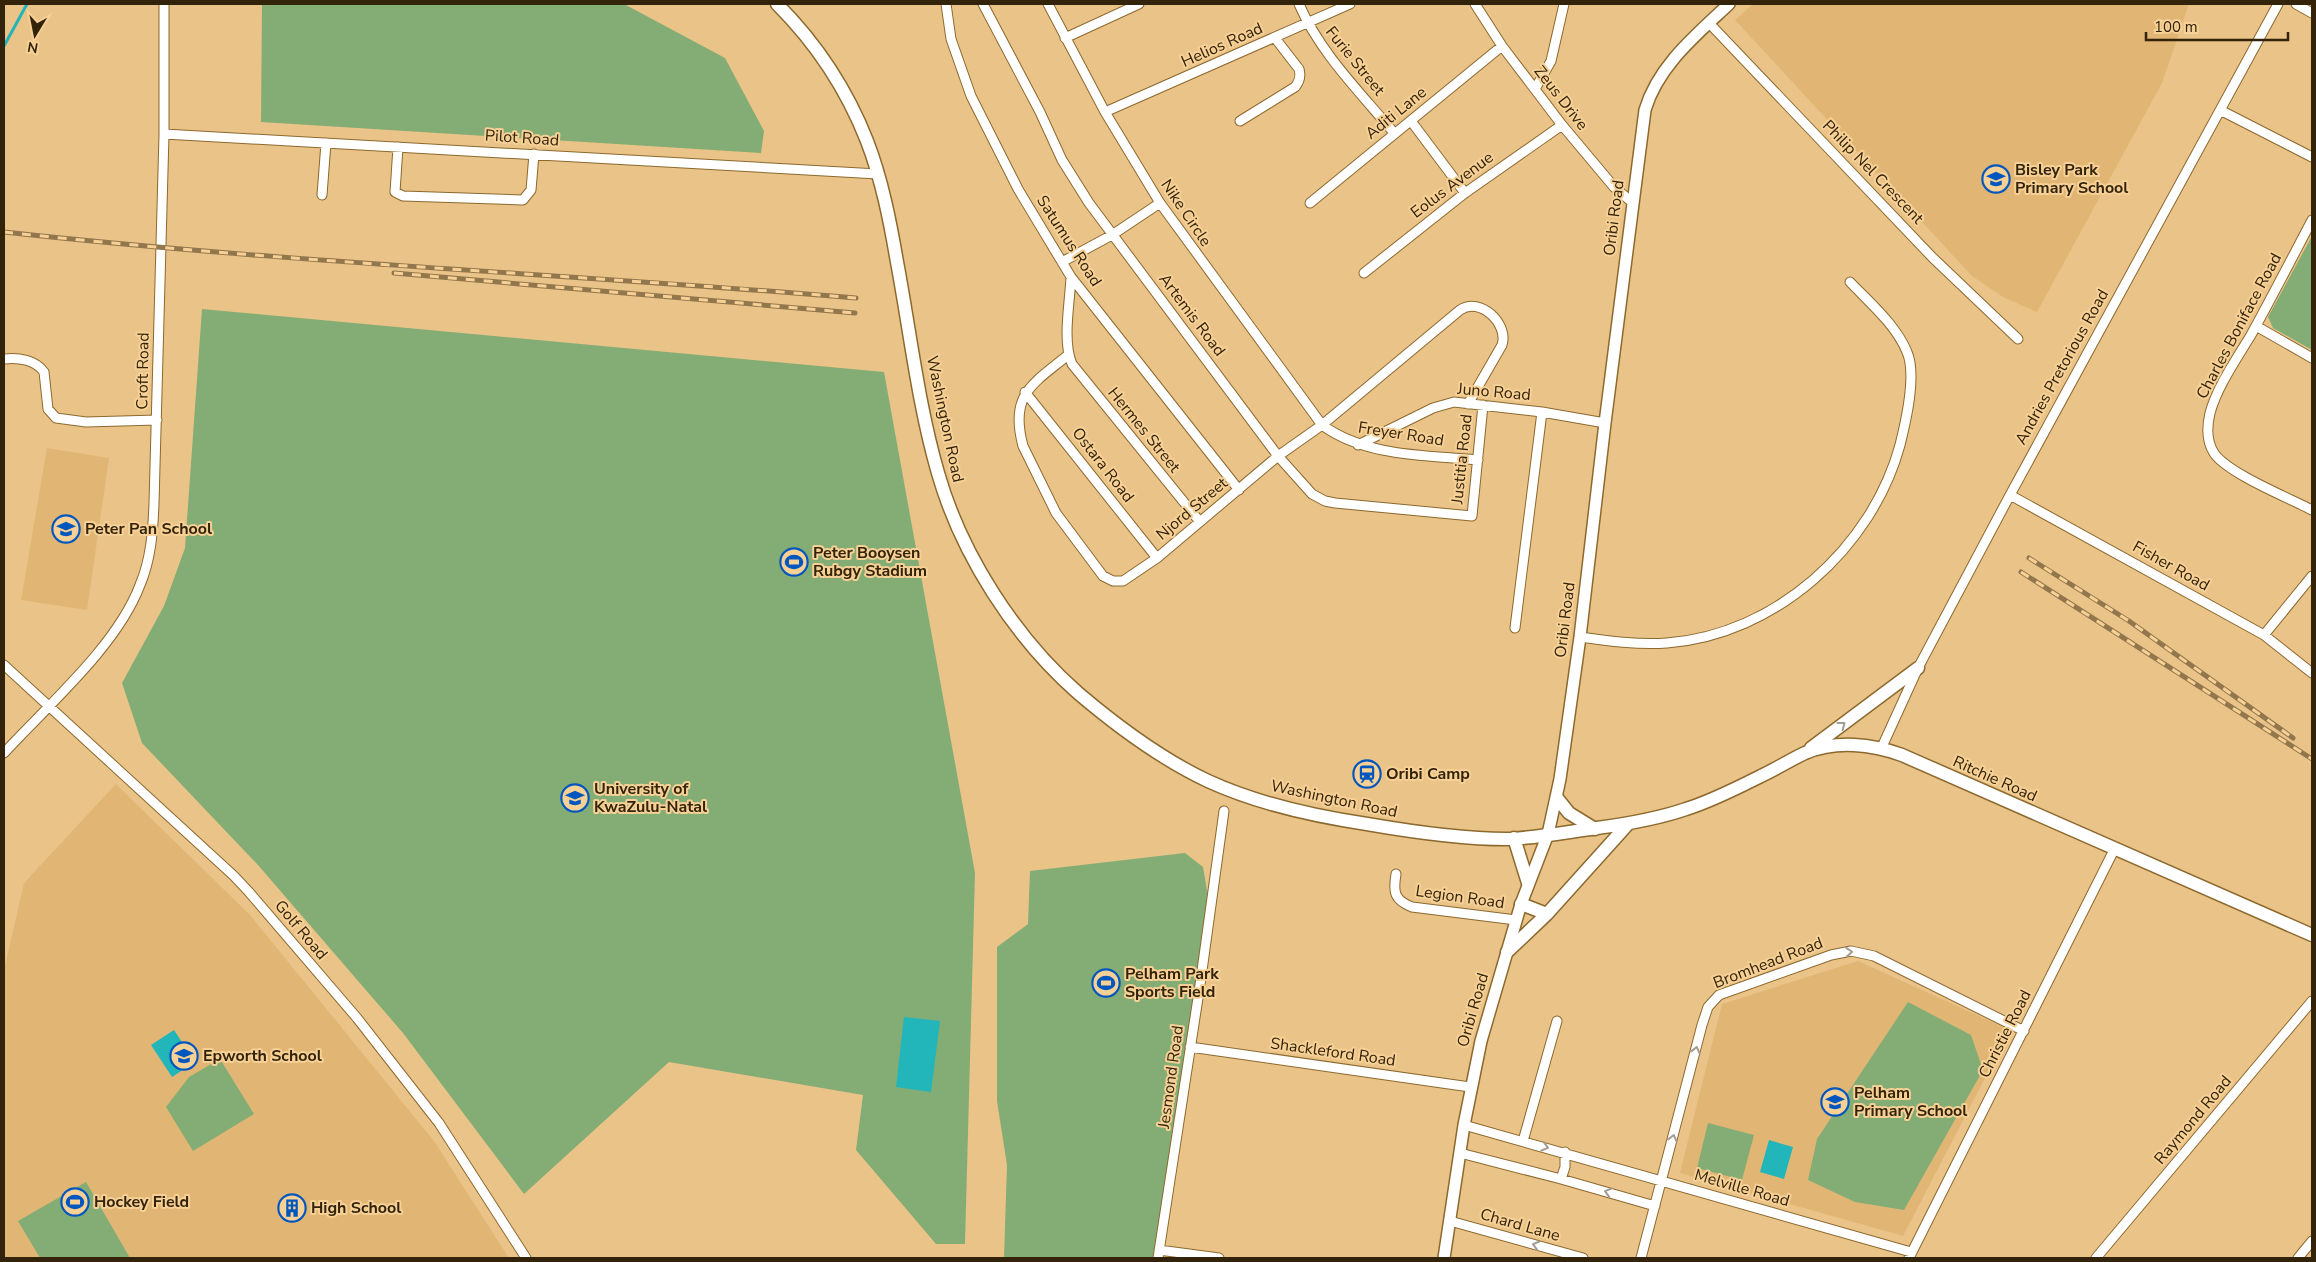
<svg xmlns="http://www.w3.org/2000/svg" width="2316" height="1262" font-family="'Nunito Sans',sans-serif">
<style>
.built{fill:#e1b674}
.green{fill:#83ad75}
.water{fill:#22b5b9}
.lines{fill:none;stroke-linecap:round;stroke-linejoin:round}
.stream{stroke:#22b5b9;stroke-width:3}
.minor-casing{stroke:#8c692e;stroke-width:11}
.tertiary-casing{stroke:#8c692e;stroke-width:14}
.secondary-casing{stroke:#8c692e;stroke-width:15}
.minor{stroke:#fff;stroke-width:9}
.tertiary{stroke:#fff;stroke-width:11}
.secondary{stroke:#fff;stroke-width:12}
.rail-casing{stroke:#92764c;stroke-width:5}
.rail{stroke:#f7d095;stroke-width:3;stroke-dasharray:9;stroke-linecap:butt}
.oneway{stroke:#a39c91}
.labels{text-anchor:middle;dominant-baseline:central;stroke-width:4;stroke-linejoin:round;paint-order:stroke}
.street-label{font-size:16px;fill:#32230a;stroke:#f7d095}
.poi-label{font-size:16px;font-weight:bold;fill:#32230a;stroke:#f7d095;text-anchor:start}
</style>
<rect width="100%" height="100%" fill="#eac388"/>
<path class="built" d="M1753,4H2189L2162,83L2037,312L2003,297L1972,276L1735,20Z
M47,448L109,458L87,610L21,600Z
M116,784L250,915L434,1141L509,1258H4V970L24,883Z
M1858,961L2010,1030L1903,1236L1680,1173L1722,1004Z"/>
<path class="green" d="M262,4H624L725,58L764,131L761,153L261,122Z
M2312,236V350L2273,328L2268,317Z
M202,309L884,372L975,873L965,1244H936L856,1150L863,1095L669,1062L524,1194L403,1033L258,865L142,743L122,683L164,606L185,548Z
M1185,853L1203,867L1213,926L1163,1258H1004L1007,1165L997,1101V947L1028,924L1030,871Z
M1908,1002L1971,1035L1983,1070L1904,1210L1855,1202L1808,1180L1817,1139Z
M220,1059L254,1114L193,1151L166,1107L189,1077Z
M1708,1123L1754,1135L1742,1180L1697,1168Z
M86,1182L130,1258H40L18,1221Z"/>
<path class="water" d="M904,1017L940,1021L931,1092L896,1087Z
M174,1030L195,1062L172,1077L151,1045Z
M1769,1140L1793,1147L1784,1179L1760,1172Z"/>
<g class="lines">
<path class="stream" d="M4,46L27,4"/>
<g class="minor-casing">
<path id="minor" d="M946,4L951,39L971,96L1018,189L1071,277L1239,490
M983,4L1040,112L1062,160L1089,203L1278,456L1312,494L1325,501L1335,503L1472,516L1483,405
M1048,4L1105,112L1160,203L1322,425C1366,457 1426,455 1478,460
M1299,4C1320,53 1360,92 1394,133
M1475,4L1502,46L1562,125L1614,187L1633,203
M2296,4L2312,13
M1709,23L1933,258L2018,339
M1065,38L1139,4
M1535,89L1551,61L1564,4
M2220,110L2312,157
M1105,112L1350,4
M1240,121L1295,87C1300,81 1301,76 1299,69L1275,38
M1411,121L1465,193
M164,134L878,174
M398,147L395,192L403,196L523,200L531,190L534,154
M322,195L326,143
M1310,203L1502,46
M2312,220C2292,258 2272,297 2251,335C2237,358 2217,387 2210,413C2207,426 2206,441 2214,453C2227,473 2289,498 2312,510
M1062,262L1112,235L1160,203
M1364,273L1465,193L1562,125
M1071,277C1070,302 1062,341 1072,364L1200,522
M2256,326L2312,358
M1068,355C1033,384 1009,394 1023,446L1056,513L1103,576L1113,581H1123L1157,558L1278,456L1322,425L1460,310C1480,296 1509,324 1502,345L1468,404
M4,359C18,357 36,360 44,372L48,409L56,418L86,422L157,420
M1025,392L1157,558
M1358,445L1433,408L1454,402L1542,412L1605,423
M2010,495L2264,635L2312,673
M1515,628L1542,412
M2264,635L2312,576
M1580,637C1608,641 1638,645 1667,643C1775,635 1872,548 1900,445C1906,421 1917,375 1907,352C1896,325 1870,303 1850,282
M4,665L234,876L249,892L357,1018L439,1123L526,1258
M1881,749L1918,668L2010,495L2278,4
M4,753C48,705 117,646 140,585C151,559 153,531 154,503L164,134V4
M1396,874C1393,892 1394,900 1412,907L1516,920
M1190,1047L1470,1087
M1464,1125L1911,1252
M1523,1141L1557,1021
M1460,1153L1561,1179L1655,1206
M1561,1179L1565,1167V1152
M1450,1221L1583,1258
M1159,1250L1219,1258
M1158,1258L1200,985L1224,811
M1641,1258L1702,1025L1708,1007L1719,995L1831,955L1851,951L1874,956L2024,1031
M1909,1258L2114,850
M2096,1258L2312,1001
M2298,1258L2312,1241"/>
</g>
<g class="tertiary-casing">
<path id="tertiary" d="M1444,1258L1464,1125L1481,1041L1521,904L1548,834L1560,779L1580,637L1605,423L1645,110C1658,66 1696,35 1729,4"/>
</g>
<g class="secondary-casing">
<path id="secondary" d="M777,4C816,43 847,90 867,141C882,180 890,221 897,262C910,331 918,404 938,473C961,554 1015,638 1078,693C1118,727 1161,759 1208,781C1258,804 1313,816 1367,824C1413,832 1460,839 1507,839C1537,838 1567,832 1597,828C1627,824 1657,819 1686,809C1712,801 1737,788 1761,776C1776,769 1790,760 1805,753C1836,740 1872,744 1902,755L2312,935
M1811,748L1918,668
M1557,798L1569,813L1595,829
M1514,838L1528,883
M1521,904L1547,914
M1507,952L1547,914L1628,824"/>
</g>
<use href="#minor" class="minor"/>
<use href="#tertiary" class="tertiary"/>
<use href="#secondary" class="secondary"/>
<g class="rail-casing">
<path id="rail" d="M4,232C287,263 572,274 856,298
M394,273L855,313
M2029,558L2129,621L2293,738
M2021,572L2312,759"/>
</g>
<use href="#rail" class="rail"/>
</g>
<defs><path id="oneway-chevron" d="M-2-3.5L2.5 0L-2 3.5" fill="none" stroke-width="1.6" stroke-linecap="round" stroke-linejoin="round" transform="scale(1.25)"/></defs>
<g class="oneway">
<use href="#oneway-chevron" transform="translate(1842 725) rotate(-37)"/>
<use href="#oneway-chevron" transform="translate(1849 952) rotate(-4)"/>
<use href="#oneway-chevron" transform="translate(1696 1050) rotate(-76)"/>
<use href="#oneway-chevron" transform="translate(1673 1138) rotate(-76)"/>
<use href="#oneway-chevron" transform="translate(1545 1147) rotate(16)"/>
<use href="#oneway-chevron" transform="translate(1608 1192) rotate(-164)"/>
<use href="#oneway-chevron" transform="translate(1536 1245) rotate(-164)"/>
</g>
<defs>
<g id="school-ring" transform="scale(1.4375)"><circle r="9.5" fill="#f7d095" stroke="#0056bf" stroke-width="1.5"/><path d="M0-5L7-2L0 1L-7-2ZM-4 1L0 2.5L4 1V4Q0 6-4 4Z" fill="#0056bf"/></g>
<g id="stadium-ring" transform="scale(1.4375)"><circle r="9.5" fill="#f7d095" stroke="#0056bf" stroke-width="1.5"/><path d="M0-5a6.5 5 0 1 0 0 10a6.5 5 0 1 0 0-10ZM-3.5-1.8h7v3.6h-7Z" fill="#0056bf"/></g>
<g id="station-ring" transform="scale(1.4375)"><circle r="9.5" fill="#f7d095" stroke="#0056bf" stroke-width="1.5"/><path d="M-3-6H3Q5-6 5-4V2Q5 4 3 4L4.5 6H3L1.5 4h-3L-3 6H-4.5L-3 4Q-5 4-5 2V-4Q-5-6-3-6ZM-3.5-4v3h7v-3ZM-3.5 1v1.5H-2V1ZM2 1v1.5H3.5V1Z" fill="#0056bf"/></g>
<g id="university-ring" transform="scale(1.4375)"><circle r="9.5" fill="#f7d095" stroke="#0056bf" stroke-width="1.5"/><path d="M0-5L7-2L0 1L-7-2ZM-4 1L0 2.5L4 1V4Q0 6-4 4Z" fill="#0056bf"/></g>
<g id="building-ring" transform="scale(1.4375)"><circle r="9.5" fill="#f7d095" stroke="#0056bf" stroke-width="1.5"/><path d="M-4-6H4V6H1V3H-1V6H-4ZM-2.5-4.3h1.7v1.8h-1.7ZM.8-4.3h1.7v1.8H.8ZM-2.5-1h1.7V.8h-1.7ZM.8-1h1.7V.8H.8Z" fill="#0056bf"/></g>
</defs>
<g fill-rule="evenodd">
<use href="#school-ring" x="1996" y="179"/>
<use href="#school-ring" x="66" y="529"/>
<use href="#stadium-ring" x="794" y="562"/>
<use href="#station-ring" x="1367" y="774"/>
<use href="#university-ring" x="575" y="798"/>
<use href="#stadium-ring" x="1106" y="983"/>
<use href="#school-ring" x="184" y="1056"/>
<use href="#school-ring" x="1835" y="1102"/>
<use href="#stadium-ring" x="75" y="1202"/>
<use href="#building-ring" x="292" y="1208"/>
</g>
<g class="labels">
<g class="street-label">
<text transform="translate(1222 45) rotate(-24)">Helios Road</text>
<text transform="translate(1355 61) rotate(51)">Furie Street</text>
<text transform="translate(1561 98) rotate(52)">Zeus Drive</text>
<text transform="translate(1396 113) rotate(-39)">Aditi Lane</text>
<text transform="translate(522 138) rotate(4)">Pilot Road</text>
<text transform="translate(1873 172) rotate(46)">Philip Nel Crescent</text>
<text transform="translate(1452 185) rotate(-37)">Eolus Avenue</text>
<text transform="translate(1186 213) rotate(56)">Nike Circle</text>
<text transform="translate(1614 218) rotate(-83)">Oribi Road</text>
<text transform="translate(1069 241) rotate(57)">Satumus Road</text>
<text transform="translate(1192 315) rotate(53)">Artemis Road</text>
<text transform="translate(2239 326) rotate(-62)">Charles Boniface Road</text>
<text transform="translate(2062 367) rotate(-61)">Andries Pretorious Road</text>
<text transform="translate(143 371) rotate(-89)">Croft Road</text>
<text transform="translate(1494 392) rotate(5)">Juno Road</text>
<text transform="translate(945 419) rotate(78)">Washington Road</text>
<text transform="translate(1144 430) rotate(51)">Hermes Street</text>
<text transform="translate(1401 434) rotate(9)">Freyer Road</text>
<text transform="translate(1462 459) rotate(-84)">Justitia Road</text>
<text transform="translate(1103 465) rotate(52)">Ostara Road</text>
<text transform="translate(1192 509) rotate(-40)">Njord Street</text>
<text transform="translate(2171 566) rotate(29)">Fisher Road</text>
<text transform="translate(1565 620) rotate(-83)">Oribi Road</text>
<text transform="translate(1995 779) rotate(24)">Ritchie Road</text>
<text transform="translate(1334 799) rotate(12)">Washington Road</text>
<text transform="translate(1460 897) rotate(8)">Legion Road</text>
<text transform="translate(301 930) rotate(50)">Golf Road</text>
<text transform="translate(1768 963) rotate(-21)">Bromhead Road</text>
<text transform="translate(1473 1010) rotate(-74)">Oribi Road</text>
<text transform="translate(2005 1034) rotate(-63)">Christie Road</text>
<text transform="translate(1333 1052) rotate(8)">Shackleford Road</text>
<text transform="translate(1171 1077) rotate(-82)">Jesmond Road</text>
<text transform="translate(2193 1120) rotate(-50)">Raymond Road</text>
<text transform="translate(1742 1188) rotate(16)">Melville Road</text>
<text transform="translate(1520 1225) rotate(16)">Chard Lane</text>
</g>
<g class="poi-label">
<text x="2015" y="170">Bisley Park<tspan x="2015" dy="18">Primary School</tspan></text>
<text x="85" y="529">Peter Pan School</text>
<text x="813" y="553">Peter Booysen<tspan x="813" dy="18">Rubgy Stadium</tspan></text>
<text x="1386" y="774">Oribi Camp</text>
<text x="594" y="789">University of<tspan x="594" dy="18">KwaZulu-Natal</tspan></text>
<text x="1125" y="974">Pelham Park<tspan x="1125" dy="18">Sports Field</tspan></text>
<text x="203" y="1056">Epworth School</text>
<text x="1854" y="1093">Pelham<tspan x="1854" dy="18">Primary School</tspan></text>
<text x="94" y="1202">Hockey Field</text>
<text x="311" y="1208">High School</text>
</g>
</g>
<rect width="2316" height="1262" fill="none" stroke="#32230a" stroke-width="10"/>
<g transform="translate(35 35) rotate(190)" stroke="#f7d095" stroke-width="4" paint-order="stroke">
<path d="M0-4L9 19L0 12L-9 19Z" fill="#32230a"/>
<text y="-8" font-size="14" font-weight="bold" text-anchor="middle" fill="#32230a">N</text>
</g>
<path d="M2146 32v8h142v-8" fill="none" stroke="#32230a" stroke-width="2.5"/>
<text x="2154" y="32" font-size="15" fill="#32230a" stroke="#f7d095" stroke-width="4" paint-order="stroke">100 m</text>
</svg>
